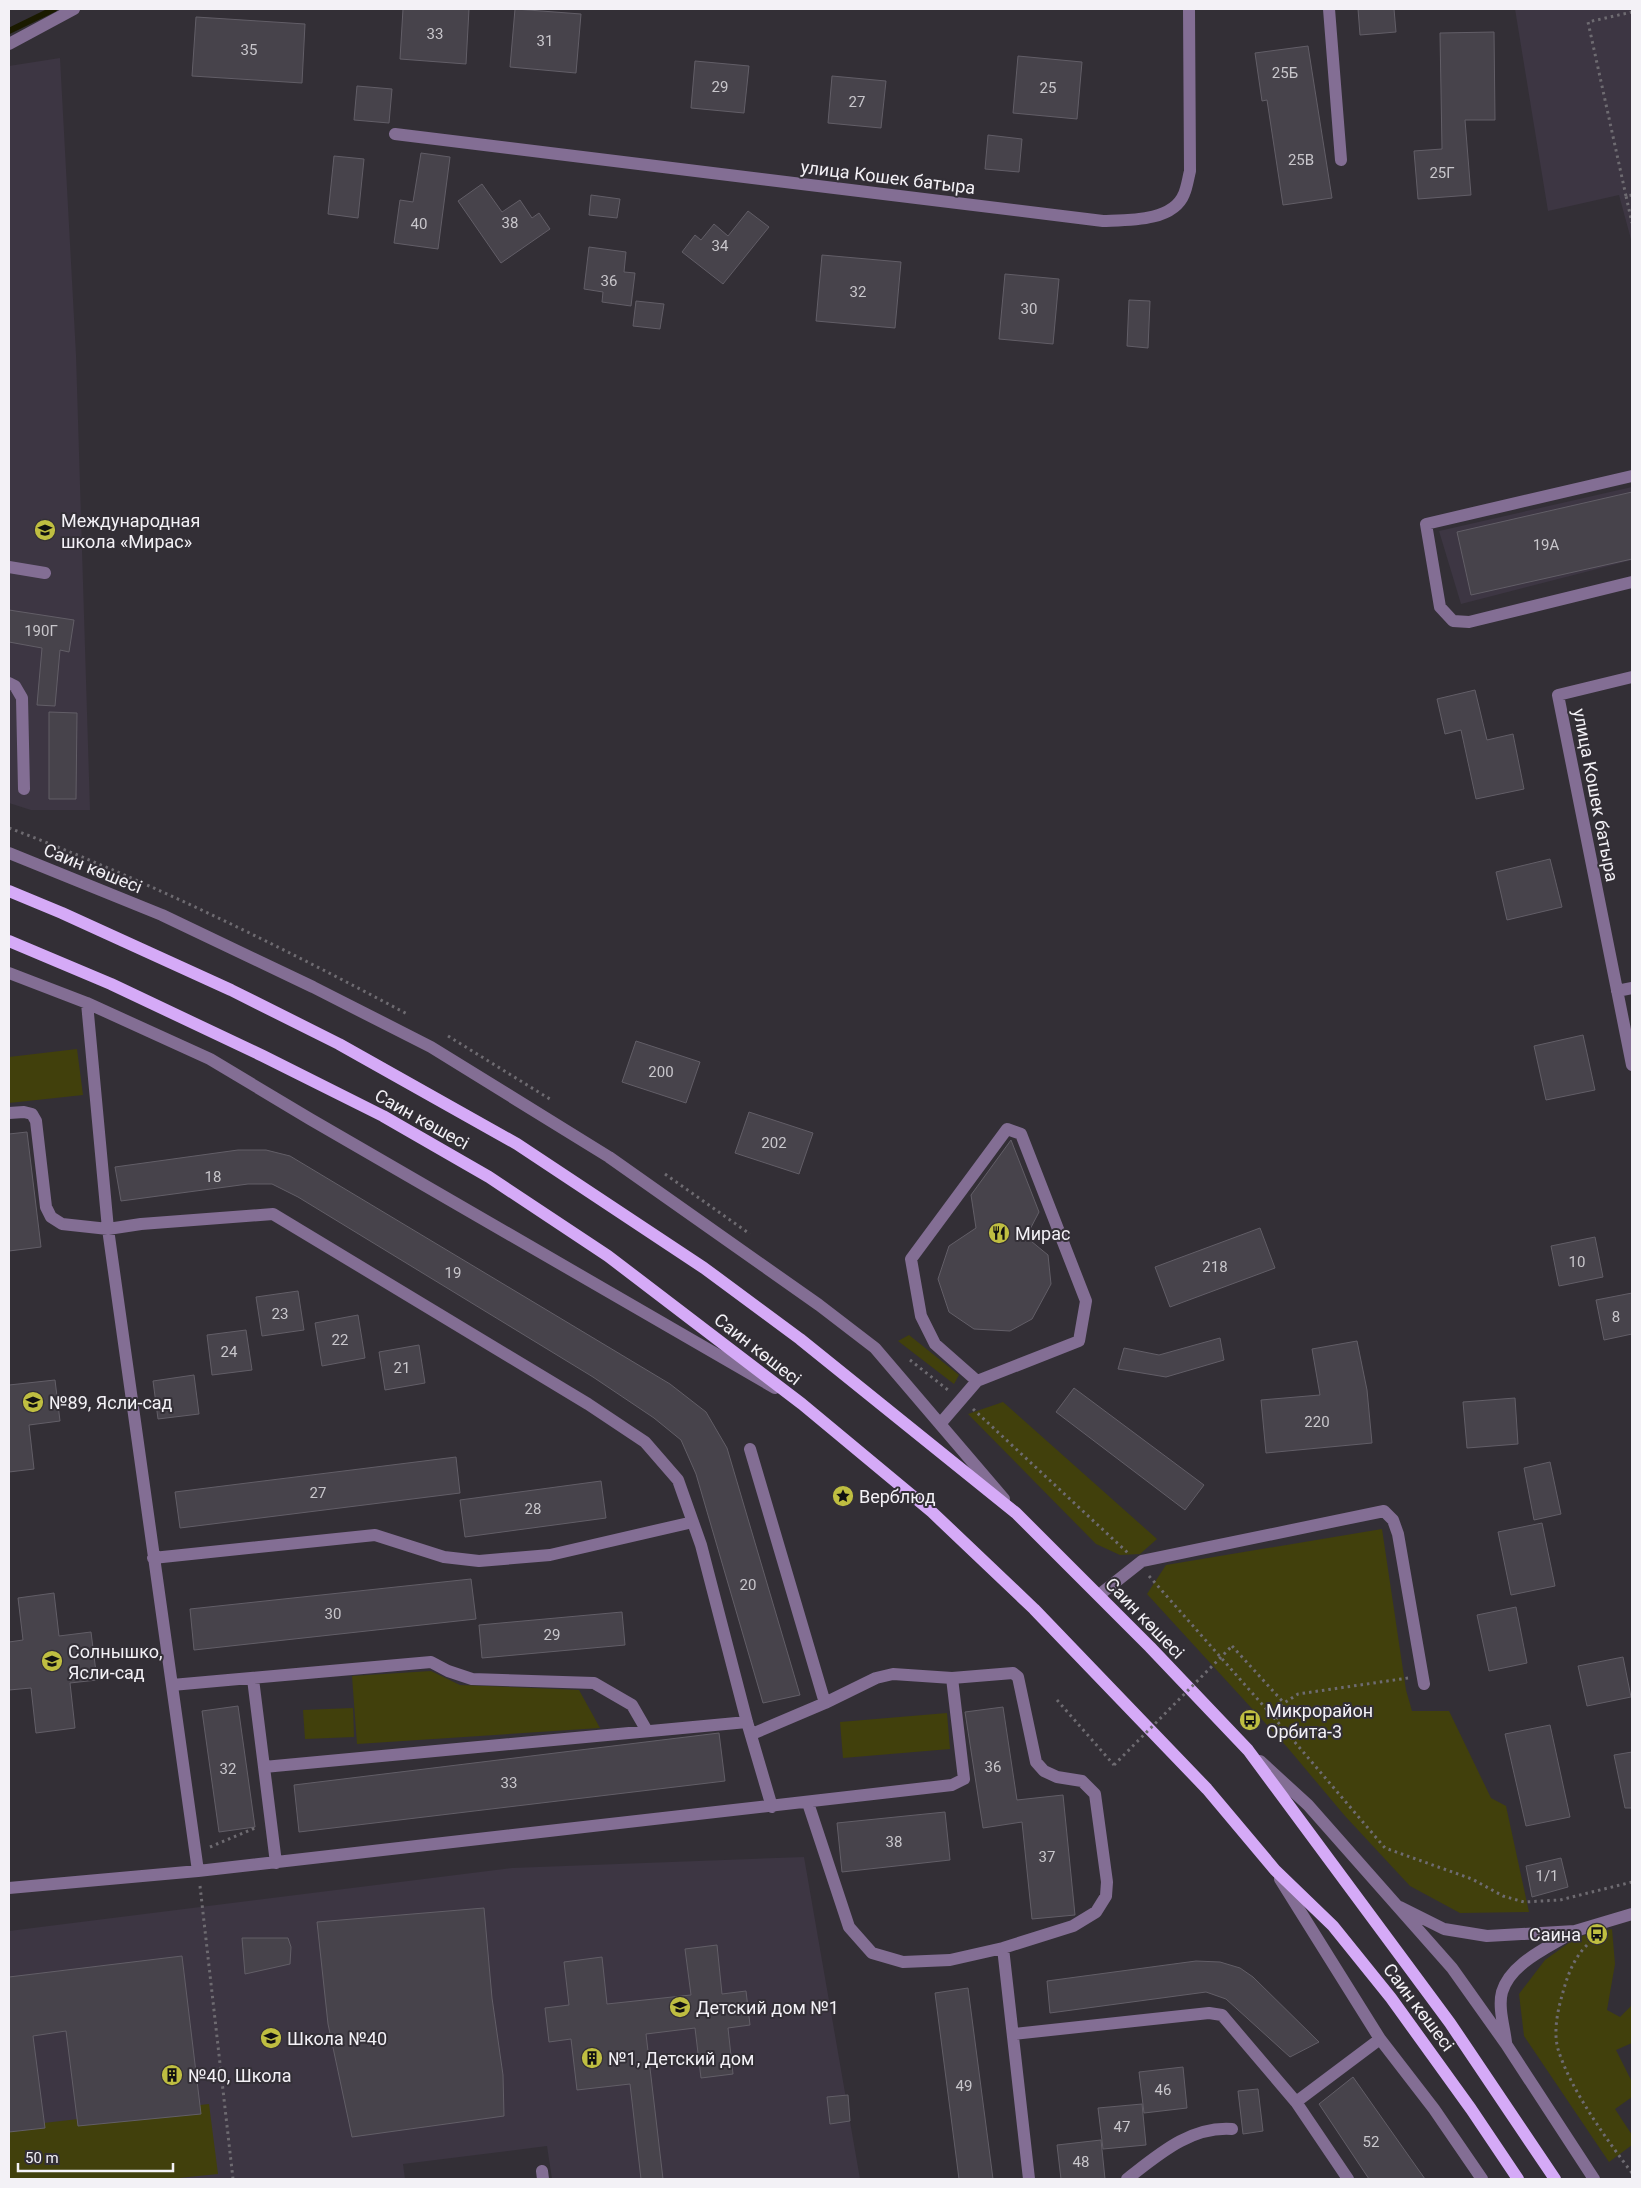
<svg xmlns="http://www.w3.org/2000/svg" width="1641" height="2188" font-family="Roboto,sans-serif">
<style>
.built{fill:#3d3643}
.green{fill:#41400c}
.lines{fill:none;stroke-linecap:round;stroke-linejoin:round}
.stream{stroke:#1a1a00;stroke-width:6}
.building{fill:#47434b;stroke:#625e67}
.path{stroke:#6e6b71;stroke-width:3;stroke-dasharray:2.5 4;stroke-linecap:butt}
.minor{stroke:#836e94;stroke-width:12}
.major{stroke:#d5aaf7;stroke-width:12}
.path-bridge{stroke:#6e6b71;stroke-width:3;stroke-dasharray:2.5 4;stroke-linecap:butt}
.labels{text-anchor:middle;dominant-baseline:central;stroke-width:4;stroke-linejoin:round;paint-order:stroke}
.number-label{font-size:15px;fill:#c8c6cb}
.street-label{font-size:18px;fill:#f3f1f6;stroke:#332f36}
.poi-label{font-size:18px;fill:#f3f1f6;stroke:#332f36;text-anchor:start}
</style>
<rect width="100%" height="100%" fill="#332f36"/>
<path class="built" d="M1515,9H1632V243L1619,195L1548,211Z
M60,58L76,355L90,810H31L9,803V66Z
M1632,487V560L1461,604L1439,531Z
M804,1857L860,2179H552L547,2146L403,2164L405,2179H9V1931L512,1868Z"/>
<path class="green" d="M77,1049L83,1095L9,1103V1057Z
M909,1335L959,1375L954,1384L898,1341Z
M1003,1402L1157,1539L1140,1554L1120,1555L1096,1544L968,1414Z
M1382,1529L1406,1690L1412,1711H1449L1491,1798L1506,1806L1529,1912L1460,1913L1410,1886L1345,1816L1287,1747L1147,1594L1166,1565Z
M431,1671L460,1685L579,1690L600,1728L357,1744L352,1676Z
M353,1708L354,1737L305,1739L303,1710Z
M947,1713L950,1749L843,1758L840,1722Z
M1612,1929L1615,1964L1607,2010L1620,2017L1632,2005V2043L1616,2050L1632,2082V2097L1615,2109L1632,2135V2145L1609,2162L1524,2036L1519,1994L1545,1960L1577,1937Z
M209,2104L218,2174L169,2179H9V2127Z"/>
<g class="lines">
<path class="stream" d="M9,31L54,9"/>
</g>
<path class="building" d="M403,9H469L466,64L400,59Z
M515,9L581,14L576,73L510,67Z
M1358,9H1394L1396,32L1360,35Z
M196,17L305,24L302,83L192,76Z
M1494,32L1495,120H1465L1471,195L1418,199L1414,151L1442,149L1440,33Z
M1308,46L1332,198L1283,205L1267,100L1262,101L1255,53Z
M1018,56L1082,62L1077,119L1013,113Z
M695,61L749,66L744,113L691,108Z
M832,76L886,81L881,128L828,123Z
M357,86L392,89L389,123L354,120Z
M988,135L1022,139L1019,172L985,169Z
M421,153L450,157L438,249L394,243L400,200L413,202Z
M334,156L364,159L358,218L328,214Z
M482,184L502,212L520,200L532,218L539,213L550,229L501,263L458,201Z
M591,195L620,199L617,218L589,215Z
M748,211L769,227L723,284L682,252L695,235L701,240L714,224L728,236Z
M589,247L626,252L624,272L635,273L631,306L602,302L603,292L584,289Z
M822,255L901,262L895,328L816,321Z
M1005,274L1059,279L1053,344L999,339Z
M1129,300L1150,301L1148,348L1127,346Z
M636,301L664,304L660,329L633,326Z
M1632,492V559L1471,595L1457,532Z
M9,610L74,620L69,652L60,650L55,706L37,705L42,648L9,642Z
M1475,690L1487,740L1513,734L1524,789L1476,799L1461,730L1445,734L1437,699Z
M49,712L77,713L76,799H49Z
M1550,859L1562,907L1507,920L1496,872Z
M1583,1035L1595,1090L1546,1100L1534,1046Z
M636,1041L700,1062L686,1103L622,1082Z
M749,1112L813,1133L799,1174L735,1153Z
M27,1132L41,1247L9,1251V1134Z
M1011,1140L1039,1212L1026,1237L1048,1255L1051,1284L1032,1319L1010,1331L974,1329L949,1312L938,1279L949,1246L976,1228L971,1195Z
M238,1150H266L290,1156L670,1384L706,1412L727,1448L800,1695L763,1703L696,1474L681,1440L654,1418L593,1377L298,1197L272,1184H248L121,1201L115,1167Z
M1260,1228L1275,1268L1170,1307L1155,1267Z
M1595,1237L1603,1277L1559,1286L1551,1246Z
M298,1291L304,1330L262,1336L256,1297Z
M1632,1293V1334L1604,1340L1596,1300Z
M358,1315L365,1358L322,1366L315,1323Z
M246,1330L252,1370L212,1375L207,1335Z
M1220,1338L1224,1360L1166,1377L1118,1369L1124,1348L1159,1355Z
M1357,1341L1367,1390L1372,1443L1266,1453L1261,1400L1320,1395L1312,1349Z
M419,1345L425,1383L385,1390L379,1352Z
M194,1375L199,1414L158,1419L153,1381Z
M55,1380L60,1421L29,1425L34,1469L9,1472V1385Z
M1074,1388L1204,1485L1185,1510L1056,1412Z
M1515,1398L1518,1444L1467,1448L1463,1402Z
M456,1457L460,1493L180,1528L175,1492Z
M1550,1462L1561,1514L1534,1520L1524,1468Z
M601,1481L606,1518L465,1537L460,1500Z
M1542,1523L1555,1586L1511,1595L1498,1532Z
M471,1579L476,1619L194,1650L190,1609Z
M54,1593L59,1636L91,1632L97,1680L70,1683L75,1728L36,1733L31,1688L9,1690V1642L23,1640L18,1598Z
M1516,1607L1527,1663L1489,1671L1477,1615Z
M622,1612L625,1645L482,1658L479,1625Z
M1623,1657L1631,1697L1587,1706L1578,1666Z
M238,1706L255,1827L219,1832L202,1711Z
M1003,1707L1017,1800L1063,1795L1075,1915L1032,1919L1022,1822L983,1828L965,1712Z
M1550,1725L1570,1817L1526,1826L1505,1734Z
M719,1733L725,1781L299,1832L294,1785Z
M1632,1752V1808H1625L1614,1755Z
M945,1812L950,1860L842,1872L837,1823Z
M1561,1858L1568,1887L1532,1897L1526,1866Z
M484,1908L492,1998L503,2075L504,2116L352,2137L328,2024L317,1922Z
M242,1938H288L291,1947L290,1964L245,1974Z
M717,1945L722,1994L746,1991L750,2025L728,2028L733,2074L701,2078L695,2028L646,2034L663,2179H641L630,2084L577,2090L571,2039L549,2042L545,2008L569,2005L564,1962L602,1957L607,2004L691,1995L685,1949Z
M182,1956L201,2114L78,2126L66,2031L33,2036L45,2128L9,2132V1977Z
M1196,1961L1220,1962L1240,1968L1253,1977L1319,2042L1290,2057L1226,1999L1206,1992L1050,2013L1047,1981Z
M968,1988L993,2179H959L935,1993Z
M1183,2067L1187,2108L1144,2113L1139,2072Z
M1353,2077L1425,2179H1369L1319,2104Z
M1258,2089L1263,2131L1243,2134L1238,2091Z
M848,2095L850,2121L830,2124L827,2097Z
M1142,2104L1146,2145L1103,2149L1098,2108Z
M1101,2140L1105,2179H1061L1057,2145Z"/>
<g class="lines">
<path class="path" d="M1632,195L1626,196L1632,223
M1626,196L1588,22L1632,12
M9,828C147,880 280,946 409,1015
M448,1036L553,1101
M665,1174L750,1234
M910,1360L948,1390
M973,1409L1128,1553
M1149,1576L1276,1720
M1232,1646L1284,1703
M1408,1678L1298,1694L1284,1703L1276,1720L1385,1848L1472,1879L1503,1896L1524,1902L1560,1900L1632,1882
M1057,1700L1114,1765
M210,1847L255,1828
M200,1886L233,2179
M1587,1945C1574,1958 1568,1974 1563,1992C1558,2009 1553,2031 1558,2049C1570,2089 1607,2140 1632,2173"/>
<path class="minor" d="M1329,9L1341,160
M9,44L74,9
M395,134L1103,221C1127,220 1173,222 1184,194C1187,187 1188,179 1190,171L1189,9
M1632,476L1426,524L1440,607L1453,621L1469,622L1632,582
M9,567L45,573
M1632,677L1558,695L1632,1065
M9,683L15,686L22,698L24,789
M9,853L162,915L313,987L431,1047L609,1157L819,1305L875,1348L1004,1499
M9,973L87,1003L210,1059L310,1119L775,1388
M1617,991L1632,988
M87,1003L108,1229L198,1871
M9,1113L24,1112L32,1114L36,1121L46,1207L51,1217L62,1224L108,1229L141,1224L273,1214L588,1404L645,1442L678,1480L701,1545L747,1722L772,1807
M940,1424L977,1381L1079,1341L1086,1301L1021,1134L1007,1129L911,1259L921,1316L935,1344L977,1381
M750,1449L825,1703
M153,1558L375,1535L444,1557L479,1561L550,1555L693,1522
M1099,1595L1142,1561L1384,1511L1393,1520L1398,1534L1424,1684
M253,1679L276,1863
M172,1685L431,1662L448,1671L472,1679L594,1683L632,1705L647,1731
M752,1734L825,1703L876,1678L893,1674L952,1678L1013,1673L1018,1677L1036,1762L1044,1771L1057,1777L1082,1781L1095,1794L1107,1882L1106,1896L1096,1912L1073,1926L1003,1948L950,1960L903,1962L872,1953L849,1927L808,1803
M1260,1761L1308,1805L1452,1968L1506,2044L1594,2179
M264,1767L747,1722
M1280,1879L1380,2039L1434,2109L1482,2179
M9,1888L198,1871L952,1785L964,1779L952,1678
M1400,1907L1444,1929L1487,1936L1575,1931L1632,1914
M1003,1948L1029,2179
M1013,2034L1209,2013L1222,2015L1296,2102L1348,2179
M1506,2042C1504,2026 1498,2007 1502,1992C1511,1962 1550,1947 1573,1932
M1296,2102L1380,2039
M542,2171L543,2179
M1127,2179C1158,2155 1190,2126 1232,2129"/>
<path class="major" d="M9,891L62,913L231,990L339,1044L517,1144L704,1268L800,1339L1016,1513L1150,1647L1248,1750L1450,2023L1555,2179
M9,941L111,984L263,1056L383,1116L489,1177L608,1256L802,1404L932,1512L1034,1609L1207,1789L1275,1870L1333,1926L1391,1998L1471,2109L1518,2179"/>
<path class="path-bridge" d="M1114,1765L1232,1646"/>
</g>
<defs>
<g id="school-disc" transform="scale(1.125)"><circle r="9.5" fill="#bfbe41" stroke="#332f36"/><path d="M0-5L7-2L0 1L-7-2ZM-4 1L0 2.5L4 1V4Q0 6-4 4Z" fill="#111"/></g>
<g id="restaurant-disc" transform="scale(1.125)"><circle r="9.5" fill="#bfbe41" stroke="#332f36"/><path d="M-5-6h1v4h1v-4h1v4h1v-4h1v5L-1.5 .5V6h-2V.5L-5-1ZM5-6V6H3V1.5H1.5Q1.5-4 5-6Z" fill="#111"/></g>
<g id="sight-disc" transform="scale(1.125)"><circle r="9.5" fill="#bfbe41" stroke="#332f36"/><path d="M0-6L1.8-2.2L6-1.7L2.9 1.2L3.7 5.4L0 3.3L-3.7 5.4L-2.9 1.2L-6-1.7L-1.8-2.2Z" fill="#111"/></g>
<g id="bus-disc" transform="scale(1.125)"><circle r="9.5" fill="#bfbe41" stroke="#332f36"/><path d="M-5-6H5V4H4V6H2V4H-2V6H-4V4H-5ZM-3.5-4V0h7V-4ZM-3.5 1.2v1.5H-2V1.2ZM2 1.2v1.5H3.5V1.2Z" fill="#111"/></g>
<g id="building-disc" transform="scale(1.125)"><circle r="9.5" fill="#bfbe41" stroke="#332f36"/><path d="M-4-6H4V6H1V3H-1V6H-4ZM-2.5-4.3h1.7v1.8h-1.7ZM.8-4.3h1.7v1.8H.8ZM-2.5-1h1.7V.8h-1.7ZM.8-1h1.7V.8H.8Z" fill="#111"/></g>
</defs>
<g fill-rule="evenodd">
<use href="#school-disc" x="45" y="530"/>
<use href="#restaurant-disc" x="999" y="1233"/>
<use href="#school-disc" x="33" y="1402"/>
<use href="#sight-disc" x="843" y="1496"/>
<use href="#school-disc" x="52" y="1661"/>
<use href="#bus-disc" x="1250" y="1720"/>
<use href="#bus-disc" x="1597" y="1934"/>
<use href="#school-disc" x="680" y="2007"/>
<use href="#school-disc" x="271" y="2038"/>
<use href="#building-disc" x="592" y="2058"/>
<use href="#building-disc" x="172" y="2075"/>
</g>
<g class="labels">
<g class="number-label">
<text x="435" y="34">33</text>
<text x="545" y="41">31</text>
<text x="249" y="50">35</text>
<text x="1285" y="73">25Б</text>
<text x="720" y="87">29</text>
<text x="1048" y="88">25</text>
<text x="857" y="102">27</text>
<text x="1301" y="160">25В</text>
<text x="1442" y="173">25Г</text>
<text x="510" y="223">38</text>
<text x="419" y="224">40</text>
<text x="720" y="246">34</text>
<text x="609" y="281">36</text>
<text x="858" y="292">32</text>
<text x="1029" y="309">30</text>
<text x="1546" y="545">19А</text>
<text x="41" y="631">190Г</text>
<text x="661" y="1072">200</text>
<text x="774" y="1143">202</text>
<text x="213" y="1177">18</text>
<text x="1577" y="1262">10</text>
<text x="1215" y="1267">218</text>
<text x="453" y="1273">19</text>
<text x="280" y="1314">23</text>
<text x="1616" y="1317">8</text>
<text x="340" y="1340">22</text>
<text x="229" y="1352">24</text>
<text x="402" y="1368">21</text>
<text x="1317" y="1422">220</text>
<text x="318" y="1493">27</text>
<text x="533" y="1509">28</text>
<text x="748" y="1585">20</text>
<text x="333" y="1614">30</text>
<text x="552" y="1635">29</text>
<text x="993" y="1767">36</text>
<text x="228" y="1769">32</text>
<text x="509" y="1783">33</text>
<text x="894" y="1842">38</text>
<text x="1047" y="1857">37</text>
<text x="1547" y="1876">1/1</text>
<text x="964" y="2086">49</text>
<text x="1163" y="2090">46</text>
<text x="1122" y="2127">47</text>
<text x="1371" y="2142">52</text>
<text x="1081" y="2162">48</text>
</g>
<g class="street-label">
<text transform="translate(888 177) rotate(7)">улица Кошек батыра</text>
<text transform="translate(1596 795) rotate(79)">улица Кошек батыра</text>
<text transform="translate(93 868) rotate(22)">Саин көшесі</text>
<text transform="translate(422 1119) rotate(29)">Саин көшесі</text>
<text transform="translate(758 1349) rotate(38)">Саин көшесі</text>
<text transform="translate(1145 1618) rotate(46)">Саин көшесі</text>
<text transform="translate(1419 2007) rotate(53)">Саин көшесі</text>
</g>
<g class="poi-label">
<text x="61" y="520">Международная<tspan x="61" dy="21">школа «Мирас»</tspan></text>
<text x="1015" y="1233">Мирас</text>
<text x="49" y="1402">№89, Ясли-сад</text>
<text x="859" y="1496">Верблюд</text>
<text x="68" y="1651">Солнышко,<tspan x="68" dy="21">Ясли-сад</tspan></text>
<text x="1266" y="1710">Микрорайон<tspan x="1266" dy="21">Орбита-3</tspan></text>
<text x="1581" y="1934" text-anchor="end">Саина</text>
<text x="696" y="2007">Детский дом №1</text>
<text x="287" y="2038">Школа №40</text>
<text x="608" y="2058">№1, Детский дом</text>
<text x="188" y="2075">№40, Школа</text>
</g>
</g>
<rect width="1641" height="2188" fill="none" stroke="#f3f1f6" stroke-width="20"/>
<path d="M18 2163v8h155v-8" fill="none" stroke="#f3f1f6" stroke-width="2.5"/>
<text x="25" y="2163" font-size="15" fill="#f3f1f6" stroke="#332f36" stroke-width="4" paint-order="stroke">50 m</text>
</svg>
